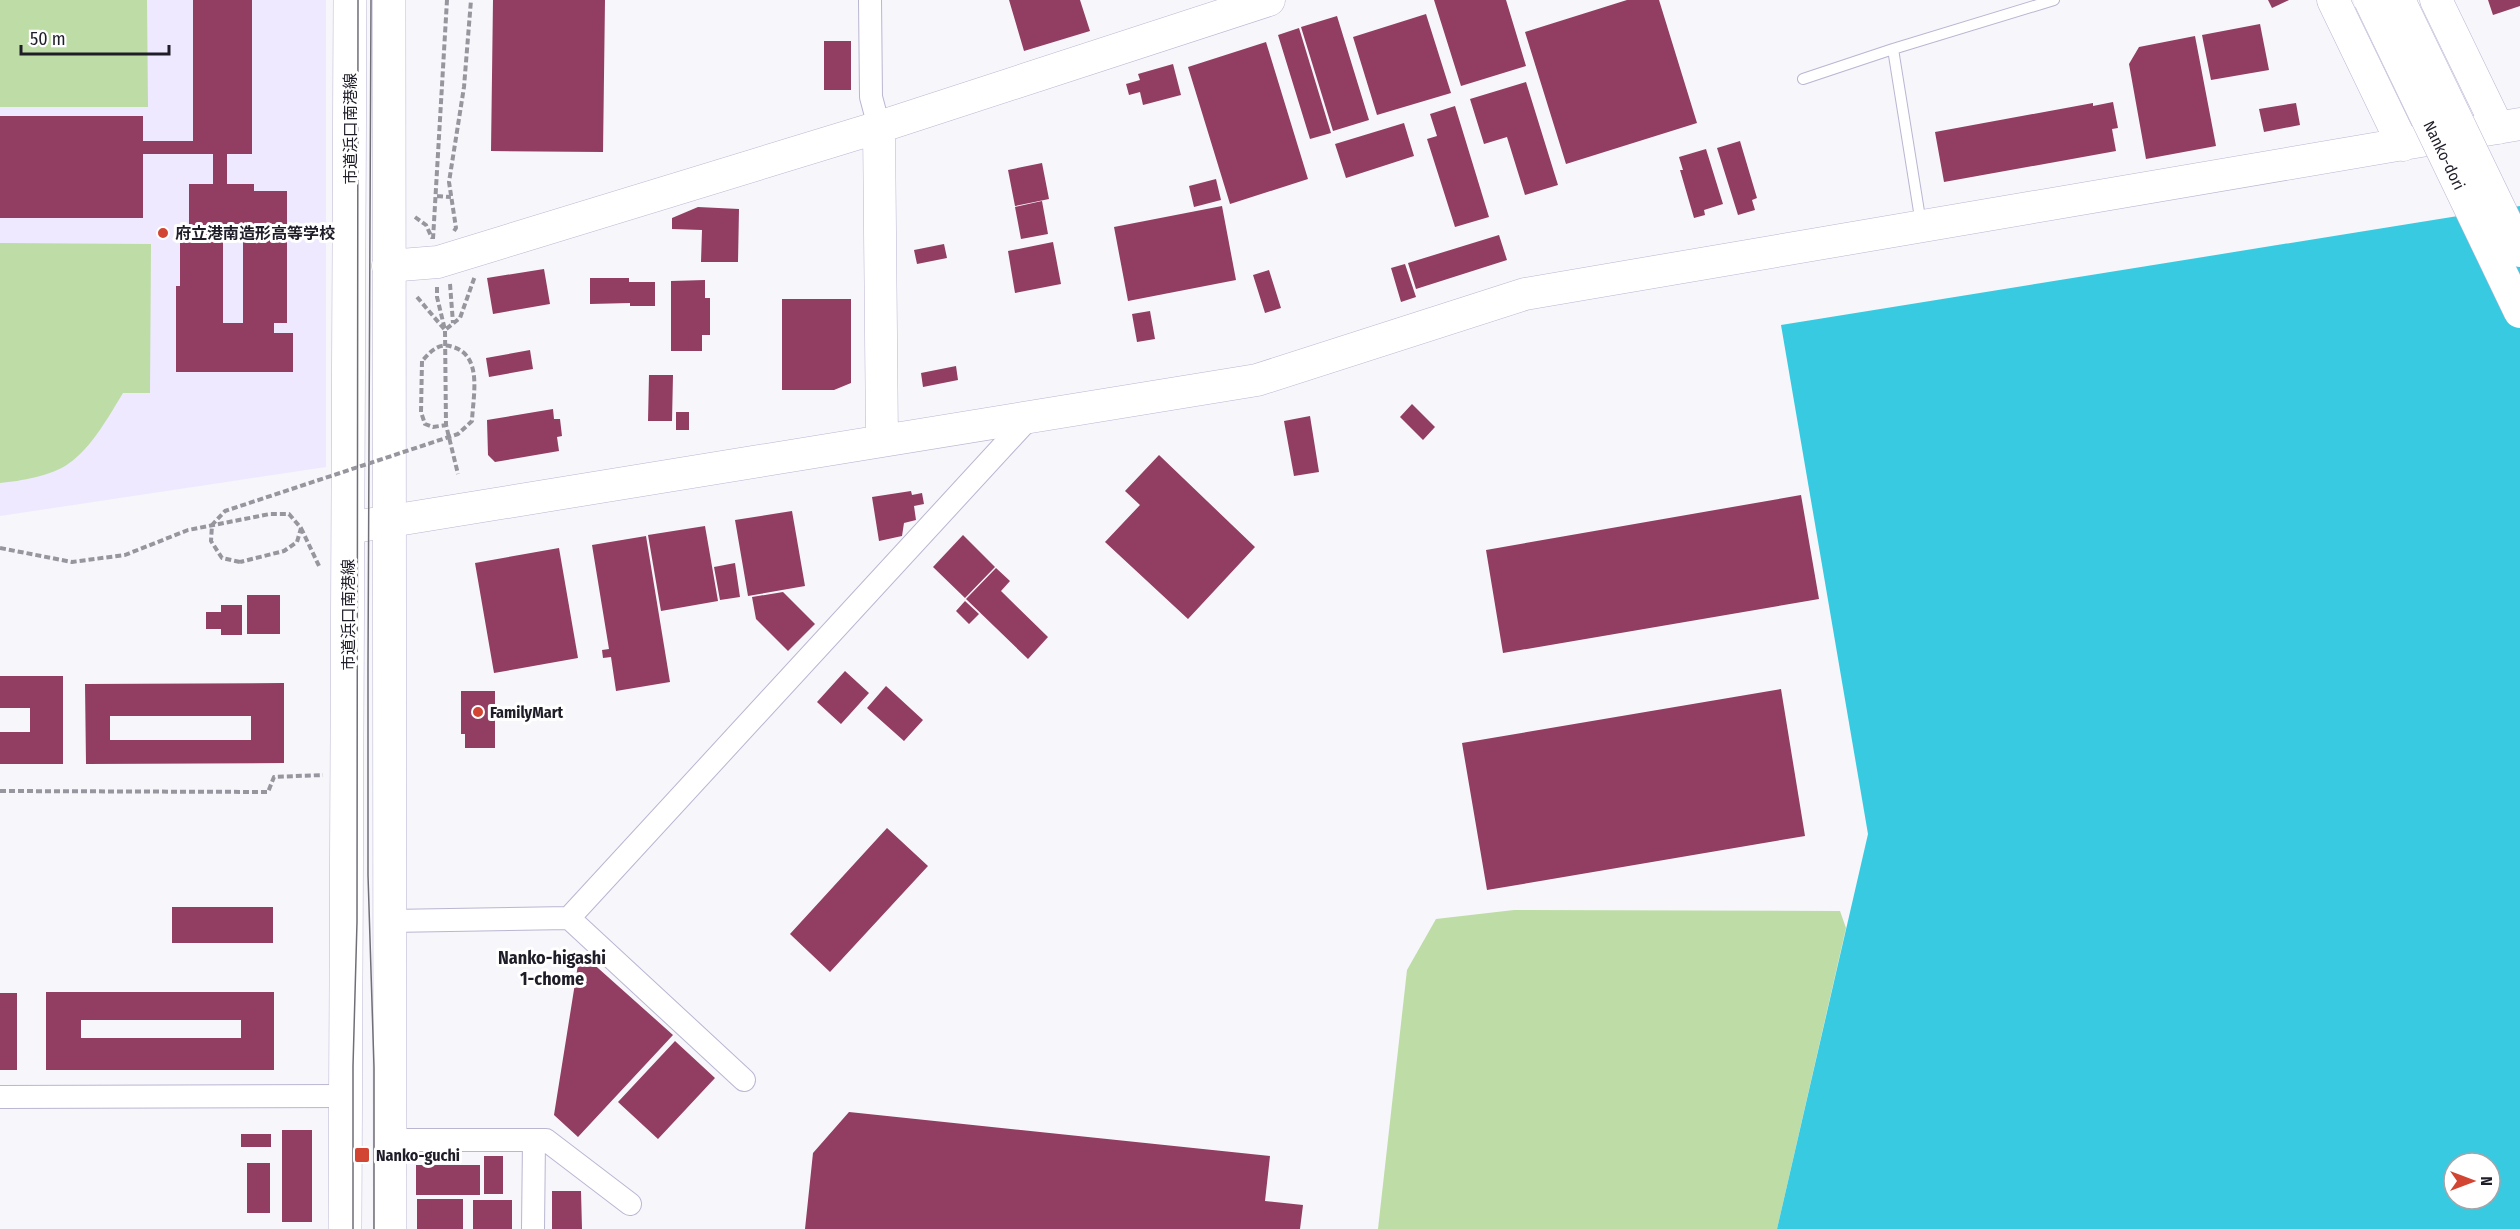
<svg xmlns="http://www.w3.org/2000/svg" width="2520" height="1229" font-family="'Fira Sans Condensed','Noto Sans JP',sans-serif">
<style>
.education{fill:#eee9ff}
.green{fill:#bedca5}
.water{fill:#38cae1;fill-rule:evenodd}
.building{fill:#923d62;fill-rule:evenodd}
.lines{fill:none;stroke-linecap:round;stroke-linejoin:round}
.lane-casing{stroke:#b9b6d2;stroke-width:12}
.street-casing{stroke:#b9b6d2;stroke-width:24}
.secondary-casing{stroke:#b9b6d2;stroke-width:33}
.primary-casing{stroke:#b9b6d2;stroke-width:34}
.path{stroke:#97969e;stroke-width:4;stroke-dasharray:6 3;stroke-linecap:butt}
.lane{stroke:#fff;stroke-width:10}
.street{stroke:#fff;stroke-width:22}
.secondary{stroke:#fff;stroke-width:32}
.primary{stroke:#fff;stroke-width:33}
.tram{stroke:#706e77;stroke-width:1.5}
.secondary-bridge-casing{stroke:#b9b6d2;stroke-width:33;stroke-linecap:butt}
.path-bridge{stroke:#97969e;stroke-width:4;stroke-dasharray:6 3;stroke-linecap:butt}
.secondary-bridge{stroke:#fff;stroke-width:32}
.poi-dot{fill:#d24532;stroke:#fff;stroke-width:2}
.labels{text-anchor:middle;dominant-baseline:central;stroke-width:6;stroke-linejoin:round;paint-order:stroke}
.street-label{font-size:16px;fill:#1f1d28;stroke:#fff}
.poi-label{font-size:16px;font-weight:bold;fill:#1f1d28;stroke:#fff;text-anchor:start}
.neighbourhood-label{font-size:18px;font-weight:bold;fill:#1f1d28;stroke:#fff}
</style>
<rect width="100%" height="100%" fill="#f6f6fb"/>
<path class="education" d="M0,0H326V467L0,516Z"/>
<path class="green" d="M0,0H147L148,107H0Z
M0,243L151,244L150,393H123C109,416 91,449 68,464C51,476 21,481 0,483Z
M1514,910L1840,911L1846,928L1777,1229H1378L1407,970L1436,919Z"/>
<path class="water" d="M2520,206V1229H1777L1868,834L1781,325ZM2454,1163H2490V1199H2454Z"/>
<path class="building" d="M193,0H252V154H227V184H254V191H287V323H274V333H293V372H176V286H180V241H189V184H213V154H143V218H0V116H143V141H193ZM223,239H243V323H223Z
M493,0H605L603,152L491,151Z
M1009,0H1080L1090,31L1024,51Z
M1434,0H1506L1526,66L1461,86Z
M1627,0H1659L1697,123L1566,164L1525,32Z
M2268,0H2289L2272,8Z
M2488,0H2520V6L2493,15Z
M1426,14L1451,93L1377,115L1353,37Z
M1337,16L1369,120L1333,131L1301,27Z
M2260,24L2269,70L2211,80L2202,35Z
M1299,28L1331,133L1310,139L1278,35Z
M2195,36L2216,146L2146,159L2129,64L2139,47Z
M824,41H851V90H824Z
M1266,42L1308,179L1230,204L1188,67Z
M1173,64L1181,95L1143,105L1140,92L1129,95L1126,84L1140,80L1138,74Z
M1526,82L1558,185L1525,195L1507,137L1484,144L1470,99Z
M2113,102L2118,128L2112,129L2116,151L1944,182L1935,132L2093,103V106Z
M2296,103L2300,125L2264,132L2259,109Z
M1455,106L1489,217L1455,227L1427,139L1437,136L1430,114Z
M1404,123L1414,156L1346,178L1335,144Z
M1740,141L1757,198L1752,200L1755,210L1738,215L1717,148Z
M1706,149L1723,204L1704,210L1705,215L1694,218L1680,170H1683L1679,157Z
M1042,163L1049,199L1015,206L1008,170Z
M1216,179L1221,200L1194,207L1189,186Z
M1042,201L1048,234L1021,239L1015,207Z
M1222,206L1236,280L1128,301L1114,227Z
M698,207L739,209L738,262H701L702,230L672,229V218Z
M1499,235L1507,260L1416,289L1408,263Z
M1053,242L1061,284L1015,293L1008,251Z
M944,244L947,258L917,264L914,250Z
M1405,264L1416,297L1401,302L1391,268Z
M544,269L550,304L493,314L487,278Z
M1269,270L1281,308L1265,313L1253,275Z
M590,278H629V282H655V306H630V303L590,304Z
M705,280V298H710V335H702V351H671V281Z
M782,299H851V383L834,390H782Z
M1150,311L1155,339L1137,342L1132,314Z
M530,350L533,369L489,377L486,358Z
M956,366L958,380L923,387L921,373Z
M649,375H673L672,421H648Z
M1412,404L1435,427L1423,440L1400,417Z
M553,409L554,419H560L562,436L557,437L559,451L495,462L488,455L487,420Z
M676,412H689V430H676Z
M1310,416L1319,472L1294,476L1284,421Z
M1159,455L1255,547L1188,619L1105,542L1140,505L1125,491Z
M911,491L912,495L922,493L924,504L914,506L916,520L904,523L902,536L879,541L872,497Z
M1801,495L1819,599L1503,653L1486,550Z
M792,511L805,586L748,596L735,520Z
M705,526L718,601L661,611L648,535Z
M963,535L995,567L965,598L933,567Z
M646,536L670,682L616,691L611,657L603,658L602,650L609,649L592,545Z
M559,548L578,658L494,673L475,563Z
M735,563L740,597L720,600L714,567Z
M996,568L1010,581L1001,591L1048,637L1028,659L966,599Z
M783,592L815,624L788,651L756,619L752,597Z
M247,595H280V634H247Z
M965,601L979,614L969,624L956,611Z
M221,605H242V635H221V629H206V612H221Z
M845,671L869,693L841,724L817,702Z
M0,676H63V764H0V732H30V708H0Z
M284,683V763L86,764L85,684ZM110,716H251V740H110Z
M886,686L923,720L904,741L867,708Z
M1781,689L1805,836L1487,890L1462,743Z
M461,691H495V748H465V734H461Z
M887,828L928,866L830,972L790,934Z
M172,907H273V943H172Z
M580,952L673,1035L578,1137L554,1115Z
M46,992H274V1070H46ZM81,1020H241V1038H81Z
M0,993H17V1070H0Z
M675,1041L715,1078L658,1139L618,1102Z
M849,1112L1270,1156L1265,1201L1303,1205L1300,1229H805L813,1153Z
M282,1130H312V1222H282Z
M241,1134H271V1147H241Z
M484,1156H503V1194H484Z
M247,1163H270V1213H247Z
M416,1165H480V1195H416Z
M552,1191H581L582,1229H552Z
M417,1199H463V1229H417Z
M473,1200H512V1229H473Z"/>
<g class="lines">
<g class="lane-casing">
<path id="lane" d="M1803,79L1893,49
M1921,224L1893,49L2054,0"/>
</g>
<g class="street-casing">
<path id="street" d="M870,0L871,97L879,127
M569,918L744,1080
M390,921L569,918L1030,417
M0,1097L346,1096
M390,1140H546L630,1204
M533,1229L534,1140"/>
</g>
<g class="secondary-casing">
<path id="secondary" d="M2333,0L2403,145
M2436,0L2498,128
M879,127L882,439
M388,266L438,262L879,127L1269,0
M348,528L1257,380L1525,294L2520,124"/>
</g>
<g class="primary-casing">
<path id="primary" d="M389,0L390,1229
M345,1229L350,0"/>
</g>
<path class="path" d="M437,196L451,197
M415,217L426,225L432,238
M454,231L456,228L449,182L464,87L471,0
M433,239L447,0
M450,284L453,323
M437,287V297L445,330L446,425L458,474
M417,297L445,330L460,318L475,276
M422,361L421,412L425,424L433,427L446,425
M301,528L320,568
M0,548L72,562L125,555L188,530L270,514H289L301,528L297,542L284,551L240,562
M0,791L268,792L274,777L323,775"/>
<use href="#lane" class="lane"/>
<use href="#street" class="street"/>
<use href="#secondary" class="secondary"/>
<use href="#primary" class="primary"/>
<path class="tram" d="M371,0L368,667V875L374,1067V1229
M353,1229V1066L357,922L358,0"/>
<g class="secondary-bridge-casing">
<g id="secondary-bridge">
<path id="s1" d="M2370,0L2520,312"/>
<path d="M2399,0L2520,251"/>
</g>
</g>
<path class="path-bridge" d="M240,562L222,558L211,541L212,525L225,511L458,434L472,421C473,396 483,356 453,347C439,342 431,351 422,361"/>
<use href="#secondary-bridge" class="secondary-bridge"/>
</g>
<g class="poi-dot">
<circle cx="163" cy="233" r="6"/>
<circle cx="478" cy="712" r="6"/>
<rect x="354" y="1147" width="16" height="16" rx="3"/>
</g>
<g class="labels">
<g class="street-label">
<text transform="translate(350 129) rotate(-90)">市道浜口南港線</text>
<text stroke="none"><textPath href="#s1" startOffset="172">Nanko-dori</textPath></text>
<text transform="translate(348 615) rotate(-90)">市道浜口南港線</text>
</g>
<g class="poi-label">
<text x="175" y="233">府立港南造形高等学校</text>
<text x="490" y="712">FamilyMart</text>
<text x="376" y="1155">Nanko-guchi</text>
</g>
<g class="neighbourhood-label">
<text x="552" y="958">Nanko-higashi<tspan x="552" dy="21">1-chome</tspan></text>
</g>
</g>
<g transform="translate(2472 1181) rotate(90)"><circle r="28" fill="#ffffff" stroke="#a5a5a9" stroke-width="1.5"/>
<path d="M0-4.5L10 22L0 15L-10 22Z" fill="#d24532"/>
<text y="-9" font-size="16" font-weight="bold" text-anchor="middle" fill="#1f1d28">N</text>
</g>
<path d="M21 45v9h148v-9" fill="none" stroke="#1f1d28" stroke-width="3"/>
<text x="30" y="45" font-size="18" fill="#1f1d28" stroke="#ffffff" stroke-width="4.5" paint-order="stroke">50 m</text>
</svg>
